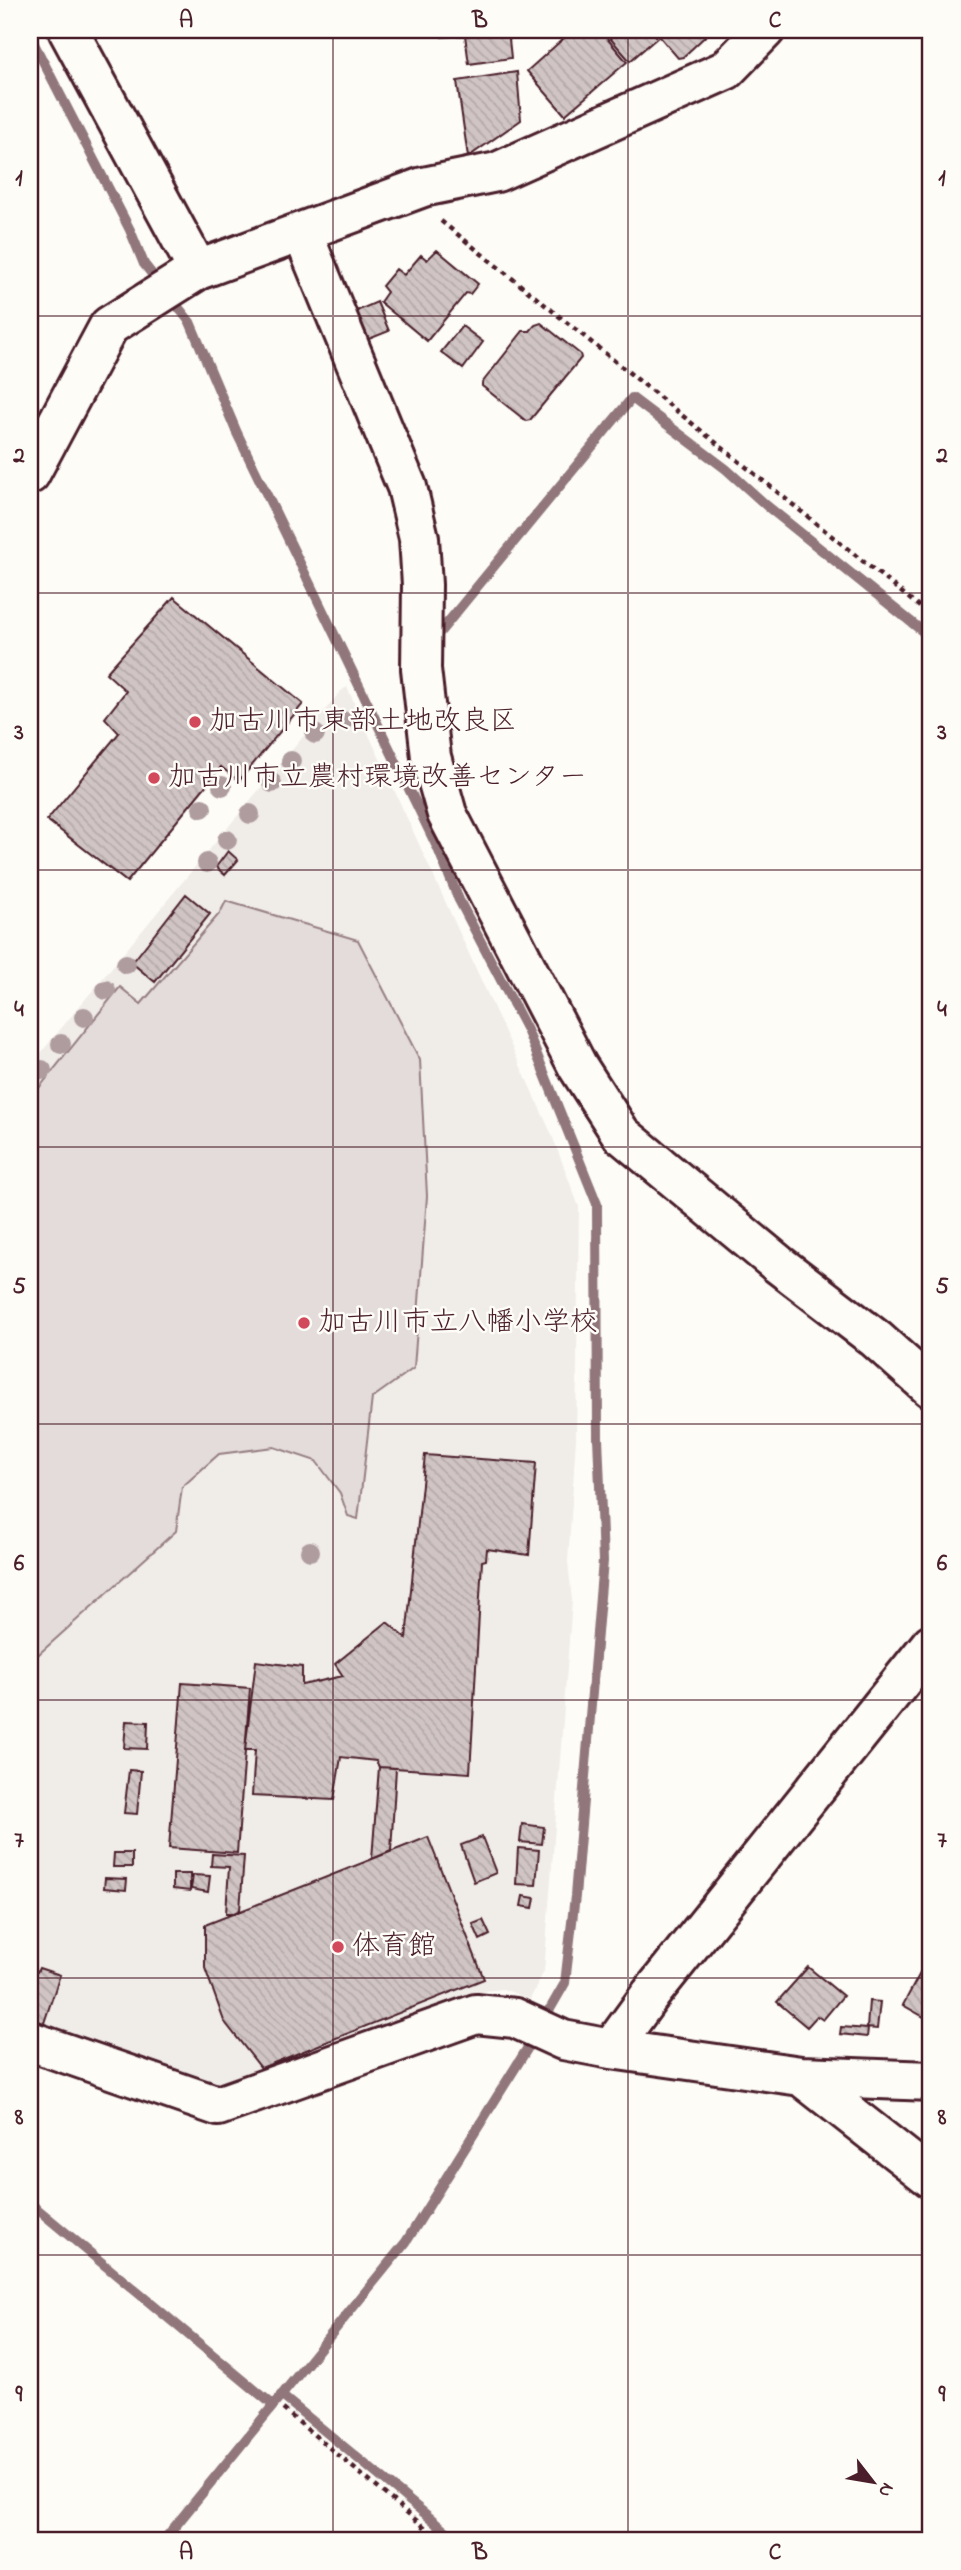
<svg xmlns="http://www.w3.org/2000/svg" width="961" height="2570" font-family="'Indie Flower','Klee One',sans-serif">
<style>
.built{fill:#f0ece8}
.garden{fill:#e3dcda;stroke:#967e82;stroke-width:2}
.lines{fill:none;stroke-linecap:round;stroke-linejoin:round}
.stream{stroke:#91777b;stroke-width:10}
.building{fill:url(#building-back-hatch);stroke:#4a1f2b;stroke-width:2}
.minor-casing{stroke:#4a1f2b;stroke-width:44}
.path{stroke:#4a1f2b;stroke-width:4.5;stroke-dasharray:5 5;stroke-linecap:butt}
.minor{stroke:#fdfcf7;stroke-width:38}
.tree{fill:#af9c9f}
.grid{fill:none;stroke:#4a1f2b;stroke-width:2;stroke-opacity:0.55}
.poi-dot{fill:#d1495b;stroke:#fdfcf7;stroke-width:2.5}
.labels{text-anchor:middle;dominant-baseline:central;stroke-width:5;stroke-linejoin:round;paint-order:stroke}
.poi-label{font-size:28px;fill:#4a1f2b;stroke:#fdfcf7;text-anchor:start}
.neatline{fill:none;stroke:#4a1f2b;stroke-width:2.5}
.grid-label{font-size:23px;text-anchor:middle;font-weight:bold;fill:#4a1f2b}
</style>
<defs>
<pattern id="building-back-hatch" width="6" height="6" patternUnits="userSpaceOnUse" patternTransform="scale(1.75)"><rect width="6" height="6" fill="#d0c5c4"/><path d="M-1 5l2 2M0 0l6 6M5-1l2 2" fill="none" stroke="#b4a9a9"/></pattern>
</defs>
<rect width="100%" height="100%" fill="#fdfcf7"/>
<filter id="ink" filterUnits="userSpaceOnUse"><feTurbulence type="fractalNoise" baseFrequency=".0143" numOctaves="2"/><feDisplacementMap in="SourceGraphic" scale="14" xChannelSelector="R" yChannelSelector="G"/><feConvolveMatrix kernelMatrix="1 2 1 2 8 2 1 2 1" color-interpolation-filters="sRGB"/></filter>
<g filter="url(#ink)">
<path class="built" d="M347,687L551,1133L579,1207L576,1438L568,1562L572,1600L544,1971L530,1999L503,1989L483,1991L267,2077L224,2088L30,2026V1066L341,691Z"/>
<path class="garden" d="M226,901L358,940L420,1060L427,1196L414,1368L372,1398L358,1519L348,1516L340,1493L316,1461L274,1447L219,1454L182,1487L176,1531L30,1662V1099L120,987L141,1004L220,913Z"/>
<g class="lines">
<path class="stream" d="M30,36L130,230L144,264L190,322L237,433L439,851L459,900L527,1030L597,1204L598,1437L603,1561L575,1896L565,1983L527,2049L406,2242L164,2540
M440,632L632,398L726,469L767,506L931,638
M30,2203L273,2405
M281,2395L457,2540"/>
</g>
<path class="building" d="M442,30H508L511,58L469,64L465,35L442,37Z
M573,30H600L627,62L565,115L527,71Z
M603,30H653L657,38L630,61Z
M654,30H712L683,57L678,58Z
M517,72L521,120L468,157L457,81Z
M437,250L478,284L470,294L466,293L427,341L380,302L387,292L382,286L396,269L404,275L421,255L427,260Z
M377,302L389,331L364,341L352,313Z
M541,323L580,354L581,358L530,420L526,421L482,386V383L523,331H530L535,325Z
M462,326L483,342L463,369L441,352Z
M174,597L303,704L239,781L221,767L127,882L47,820L119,733L105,718L126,691L106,673Z
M228,851L238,860L225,875L216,867Z
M186,894L210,914L155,982L132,963Z
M425,1455L536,1463L529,1555L487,1549L486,1560L482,1561L470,1773L379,1767L376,1761L341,1757L334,1800L252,1796L255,1750H245L256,1661L302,1667V1685L343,1676L335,1664L387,1622L406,1638Z
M182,1683L250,1688L237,1853L169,1848Z
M126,1721L148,1722L147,1749L124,1748Z
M379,1767L396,1768L391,1851L372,1859Z
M129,1770L141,1771L137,1814L124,1813Z
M522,1824L544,1827L542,1844L520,1842Z
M428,1837L484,1979L261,2068L224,2021L205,1968V1925Z
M482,1837L496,1873L474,1882L461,1845Z
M518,1848L539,1850L536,1885L516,1884Z
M114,1853H132V1867H113Z
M212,1854L244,1856L240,1910L234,1913H226L229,1867L211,1866Z
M173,1874H190V1891L173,1889Z
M193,1875L210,1876L208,1892L191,1889Z
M105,1878L127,1879L126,1890L104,1888Z
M523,1896L535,1898L533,1908L521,1906Z
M483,1920L490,1935L480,1940L473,1924Z
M925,1964L931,1968V2021L903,2005Z
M808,1967L843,1996L823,2020L817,2016L807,2027L777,2002Z
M39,1968L60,1975L44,2023L30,2018V1970L37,1972Z
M869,2001L880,2002L877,2029L867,2028Z
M841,2027L868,2029L867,2037L840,2034Z"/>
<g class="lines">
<g class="minor-casing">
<path id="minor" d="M68,30L198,270
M302,232L407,487L419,538L422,585L421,669L431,757L447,814L578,1067L621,1134L778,1264L876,1339L931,1388
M30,474L109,326L198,270L423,187L497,172L726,70L765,30
M30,2041L218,2106L476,2014L515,2018L563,2040L611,2049L801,2076L931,2081
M611,2049L651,1994L931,1644
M801,2076L931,2178"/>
</g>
<path class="path" d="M441,221L931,616
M283,2409L440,2540"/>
<use href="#minor" class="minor"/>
</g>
<g class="tree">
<circle cx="343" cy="721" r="10"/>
<circle cx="315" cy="734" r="10"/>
<circle cx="291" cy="761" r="10"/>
<circle cx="272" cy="783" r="10"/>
<circle cx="222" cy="786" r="10"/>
<circle cx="202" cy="808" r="10"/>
<circle cx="250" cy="814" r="10"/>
<circle cx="227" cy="840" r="10"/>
<circle cx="207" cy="863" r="10"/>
<circle cx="126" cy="964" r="10"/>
<circle cx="106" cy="990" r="10"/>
<circle cx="84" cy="1017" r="10"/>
<circle cx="61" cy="1044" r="10"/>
<circle cx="42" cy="1070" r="10"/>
<circle cx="310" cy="1551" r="10"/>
</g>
</g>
<path class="grid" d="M333,30V2540M628,30V2540M30,316H931M30,593H931M30,870H931M30,1147H931M30,1424H931M30,1700H931M30,1978H931M30,2255H931"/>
<g class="poi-dot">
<circle cx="195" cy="722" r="7"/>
<circle cx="154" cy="778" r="7"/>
<circle cx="304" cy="1323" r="7"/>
<circle cx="338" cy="1947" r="7"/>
</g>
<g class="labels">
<g class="poi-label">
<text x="209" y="722">加古川市東部土地改良区</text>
<text x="168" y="778">加古川市立農村環境改善センター</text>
<text x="318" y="1323">加古川市立八幡小学校</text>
<text x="352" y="1947">体育館</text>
</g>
</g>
<rect width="961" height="2570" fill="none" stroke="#fdfcf7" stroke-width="77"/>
<g transform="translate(873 2482) rotate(121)" stroke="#fdfcf7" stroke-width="5" paint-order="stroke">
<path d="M0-5L12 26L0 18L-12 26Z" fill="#4a1f2b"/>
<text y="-10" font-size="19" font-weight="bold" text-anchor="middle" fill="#4a1f2b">N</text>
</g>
<rect x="38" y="38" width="884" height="2494" class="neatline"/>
<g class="grid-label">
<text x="186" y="27">A</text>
<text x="480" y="27">B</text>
<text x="775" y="27">C</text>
<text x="19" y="185">1</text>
<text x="942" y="185">1</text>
<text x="19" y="462">2</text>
<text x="942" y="462">2</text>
<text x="19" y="739">3</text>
<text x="942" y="739">3</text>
<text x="19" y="1016">4</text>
<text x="942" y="1016">4</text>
<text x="19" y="1293">5</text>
<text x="942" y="1293">5</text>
<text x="19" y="1570">6</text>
<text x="942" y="1570">6</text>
<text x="19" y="1847">7</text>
<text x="942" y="1847">7</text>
<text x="19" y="2124">8</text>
<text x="942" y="2124">8</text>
<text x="19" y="2401">9</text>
<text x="942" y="2401">9</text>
<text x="186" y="2559">A</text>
<text x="480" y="2559">B</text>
<text x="775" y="2559">C</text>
</g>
</svg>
